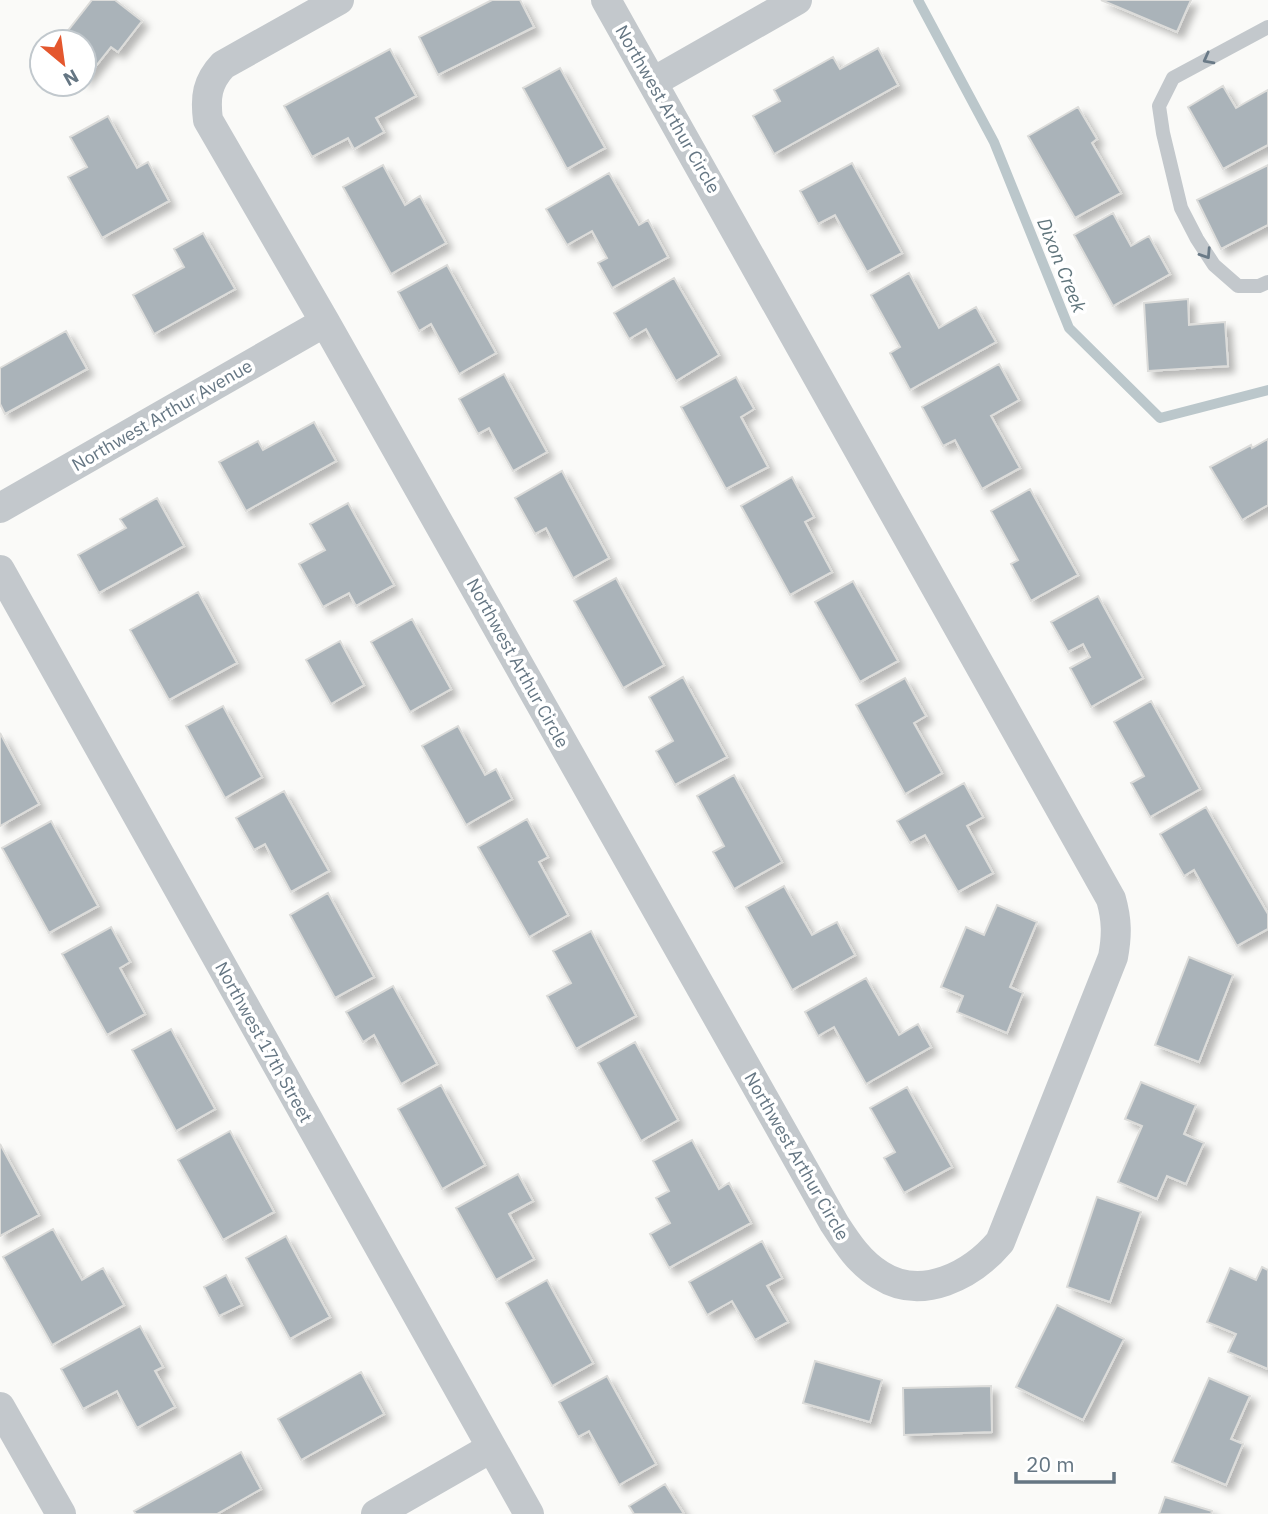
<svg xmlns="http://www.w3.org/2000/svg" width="1268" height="1514" font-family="'IBM Plex Sans',sans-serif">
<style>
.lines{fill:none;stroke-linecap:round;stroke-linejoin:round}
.stream{stroke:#bbc7cb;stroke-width:10}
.building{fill:#aab3b9;stroke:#dcdcda;stroke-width:2;filter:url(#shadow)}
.service{stroke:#c3c8cc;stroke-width:14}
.minor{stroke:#c3c8cc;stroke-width:30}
.oneway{stroke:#6a7a87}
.labels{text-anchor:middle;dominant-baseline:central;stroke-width:7;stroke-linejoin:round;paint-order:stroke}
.street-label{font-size:18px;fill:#657683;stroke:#fff}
.water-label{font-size:19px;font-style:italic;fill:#60757c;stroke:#fff}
</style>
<defs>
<filter id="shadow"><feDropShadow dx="6" dy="6" stdDeviation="3.5" flood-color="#0004"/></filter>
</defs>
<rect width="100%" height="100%" fill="#fafaf8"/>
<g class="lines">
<path class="stream" d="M918,0L994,142L1069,328L1160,418L1268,390"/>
</g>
<path class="building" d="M92,0H115L142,21L118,52L111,47L84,81V42H59Z
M492,0H520L534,27L438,75L419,37Z
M1101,0H1191L1177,32Z
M878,48L898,85L774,154L753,116L780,101L774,90L833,57L840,69Z
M390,49L416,96L376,118L384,132L354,149L348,138L312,157L284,106Z
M560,68L605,148L567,169L523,88Z
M1223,86L1236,108L1268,90V145L1223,169L1188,107Z
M1078,107L1097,139L1092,143L1121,193L1075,218L1028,136Z
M108,116L137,168L148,162L169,201L102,238L68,177L87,167L70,137Z
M852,163L902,253L867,272L835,215L818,224L800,191Z
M383,165L405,205L420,196L446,243L391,274L343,187Z
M1268,165V225L1221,249L1197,200Z
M609,173L639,225L648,220L668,257L612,288L598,263L607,258L592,231L567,245L546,209Z
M1113,213L1131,246L1149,236L1170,274L1113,306L1074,235Z
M203,233L235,289L154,334L133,295L184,267L174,249Z
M447,265L496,353L459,374L431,324L419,331L398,292Z
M909,273L939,328L976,307L996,342L910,390L890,353L900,347L871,295Z
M674,278L719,355L676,381L646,329L629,339L614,313Z
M1188,299L1189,325L1225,322L1228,366L1148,371L1144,303Z
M66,331L87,369L5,414L0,404V368Z
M999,364L1019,400L991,416L1020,468L982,489L955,440L943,446L922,407Z
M504,374L547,452L513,471L489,428L478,434L459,399Z
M736,377L754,409L741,417L768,467L726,489L681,407Z
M314,422L336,461L246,511L219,462L258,441L263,450Z
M1268,439V505L1242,520L1210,467L1251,445L1252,448Z
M562,471L609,558L573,578L546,528L535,534L515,498Z
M792,477L814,517L805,522L832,572L790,595L741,506Z
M1030,489L1078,575L1031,601L1011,564L1018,560L991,511Z
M157,498L184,546L99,593L78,555L126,528L120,519Z
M348,503L394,585L356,606L349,593L323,607L299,564L325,550L310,524Z
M616,578L664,665L623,688L574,601Z
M853,581L898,661L860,682L815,602Z
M198,592L237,663L169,700L130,630Z
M1098,596L1143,678L1091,707L1070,668L1090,657L1083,644L1068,652L1051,622Z
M412,619L451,689L410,712L371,642Z
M340,641L364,685L331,704L306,660Z
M683,677L727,757L675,785L656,751L673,741L649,697Z
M905,678L926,716L914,723L942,773L905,794L856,705Z
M1151,701L1200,789L1150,817L1131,783L1144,776L1114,722Z
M223,706L262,777L225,798L186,726Z
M458,726L485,775L496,769L512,799L466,825L422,746Z
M0,733L39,804L0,826Z
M734,775L782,862L734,889L713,852L724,846L697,796Z
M964,783L983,817L967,826L993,873L958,892L925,835L910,843L897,821Z
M284,791L329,871L291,892L265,844L254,850L236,818Z
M1206,807L1268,914V929L1237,946L1194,870L1184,876L1160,834Z
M527,819L548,857L539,862L568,915L529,937L478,847Z
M51,821L98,906L49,933L2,848Z
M784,886L812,935L837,922L855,955L792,990L746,907Z
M328,893L374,977L335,998L290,915Z
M997,905L1037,922L1010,987L1023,993L1007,1033L957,1012L963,996L941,987L966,927L984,935Z
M111,927L130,962L120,968L145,1014L107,1035L62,954Z
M591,931L636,1016L576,1049L547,996L571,983L553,951Z
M1189,957L1233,975L1199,1062L1155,1045Z
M866,978L899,1035L918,1024L931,1047L866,1084L834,1027L818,1036L805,1012Z
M393,986L437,1064L401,1084L374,1035L363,1042L346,1012Z
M171,1029L215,1109L176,1131L132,1050Z
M635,1042L678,1120L641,1141L598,1063Z
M1141,1082L1196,1105L1184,1134L1204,1143L1186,1184L1167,1176L1157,1199L1118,1182L1142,1126L1125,1119Z
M441,1085L485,1165L442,1189L398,1109Z
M907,1087L952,1167L904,1193L884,1158L895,1152L870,1108Z
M230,1131L274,1212L223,1240L178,1160Z
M692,1140L719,1189L729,1183L751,1223L669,1268L650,1234L670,1223L656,1198L669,1191L653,1161Z
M0,1144L39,1215L0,1236Z
M518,1174L533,1201L509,1214L534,1259L496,1280L456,1208Z
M1097,1197L1141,1212L1110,1302L1067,1287Z
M53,1229L82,1280L103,1268L124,1305L52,1345L3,1257Z
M286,1236L330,1317L290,1339L246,1258Z
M762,1241L782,1278L767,1286L788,1322L755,1340L732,1301L707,1315L689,1282Z
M1262,1267L1268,1270V1369L1228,1352L1236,1334L1207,1322L1230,1268L1256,1280Z
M226,1275L242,1305L219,1316L204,1287Z
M547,1280L593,1363L552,1386L506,1303Z
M1057,1305L1124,1339L1083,1420L1016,1387Z
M140,1326L163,1367L155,1371L175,1407L137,1428L117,1391L83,1409L61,1369Z
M815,1361L882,1380L870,1422L803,1403Z
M361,1372L384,1414L301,1460L278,1419Z
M607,1376L656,1464L619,1485L589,1431L578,1437L559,1402Z
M1209,1378L1250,1396L1231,1439L1243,1444L1226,1485L1172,1462Z
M991,1386L992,1432L904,1435L903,1388Z
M241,1452L261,1489L217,1514H136L134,1511Z
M665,1484L684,1514H634L629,1506Z
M1165,1497L1212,1511L1211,1514H1159Z"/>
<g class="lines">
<path class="service" d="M1268,27L1173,78L1159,106L1163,133L1181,208L1197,239L1214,265L1238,286H1259L1268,282"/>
<path class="minor" d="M339,0L223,65C207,82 205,97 208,120L325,322L834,1223C847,1243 859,1262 880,1275C922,1302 972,1275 1000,1242L1113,957C1117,936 1117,920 1111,899L606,0
M653,82L797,0
M0,508L325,322
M0,570L529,1514
M0,1407L61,1514
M376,1514L491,1448"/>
</g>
<defs><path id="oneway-chevron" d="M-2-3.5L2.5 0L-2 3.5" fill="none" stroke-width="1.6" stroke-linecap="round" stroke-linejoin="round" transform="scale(1.75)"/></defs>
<g class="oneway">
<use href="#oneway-chevron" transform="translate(1208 59) rotate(152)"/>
<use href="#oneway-chevron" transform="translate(1206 254) rotate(57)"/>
</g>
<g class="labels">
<g class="street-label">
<text transform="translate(668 109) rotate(60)">Northwest Arthur Circle</text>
<text transform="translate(162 415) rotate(-30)">Northwest Arthur Avenue</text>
<text transform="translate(518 663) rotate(61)">Northwest Arthur Circle</text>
<text transform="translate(264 1042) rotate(61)">Northwest 17th Street</text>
<text transform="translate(797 1156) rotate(60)">Northwest Arthur Circle</text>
</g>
<g class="water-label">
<text transform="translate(1062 265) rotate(68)">Dixon Creek</text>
</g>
</g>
<g transform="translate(63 63) rotate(151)"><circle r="33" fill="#ffffff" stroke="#c1c8cd" stroke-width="2"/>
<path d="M0-5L12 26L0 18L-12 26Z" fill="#e4572e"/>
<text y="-10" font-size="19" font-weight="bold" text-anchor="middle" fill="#657683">N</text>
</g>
<path d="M1016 1472v10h98v-10" fill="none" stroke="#657683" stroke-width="3.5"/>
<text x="1026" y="1472" font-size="21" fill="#657683" stroke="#ffffff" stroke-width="5" paint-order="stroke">20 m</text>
</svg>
